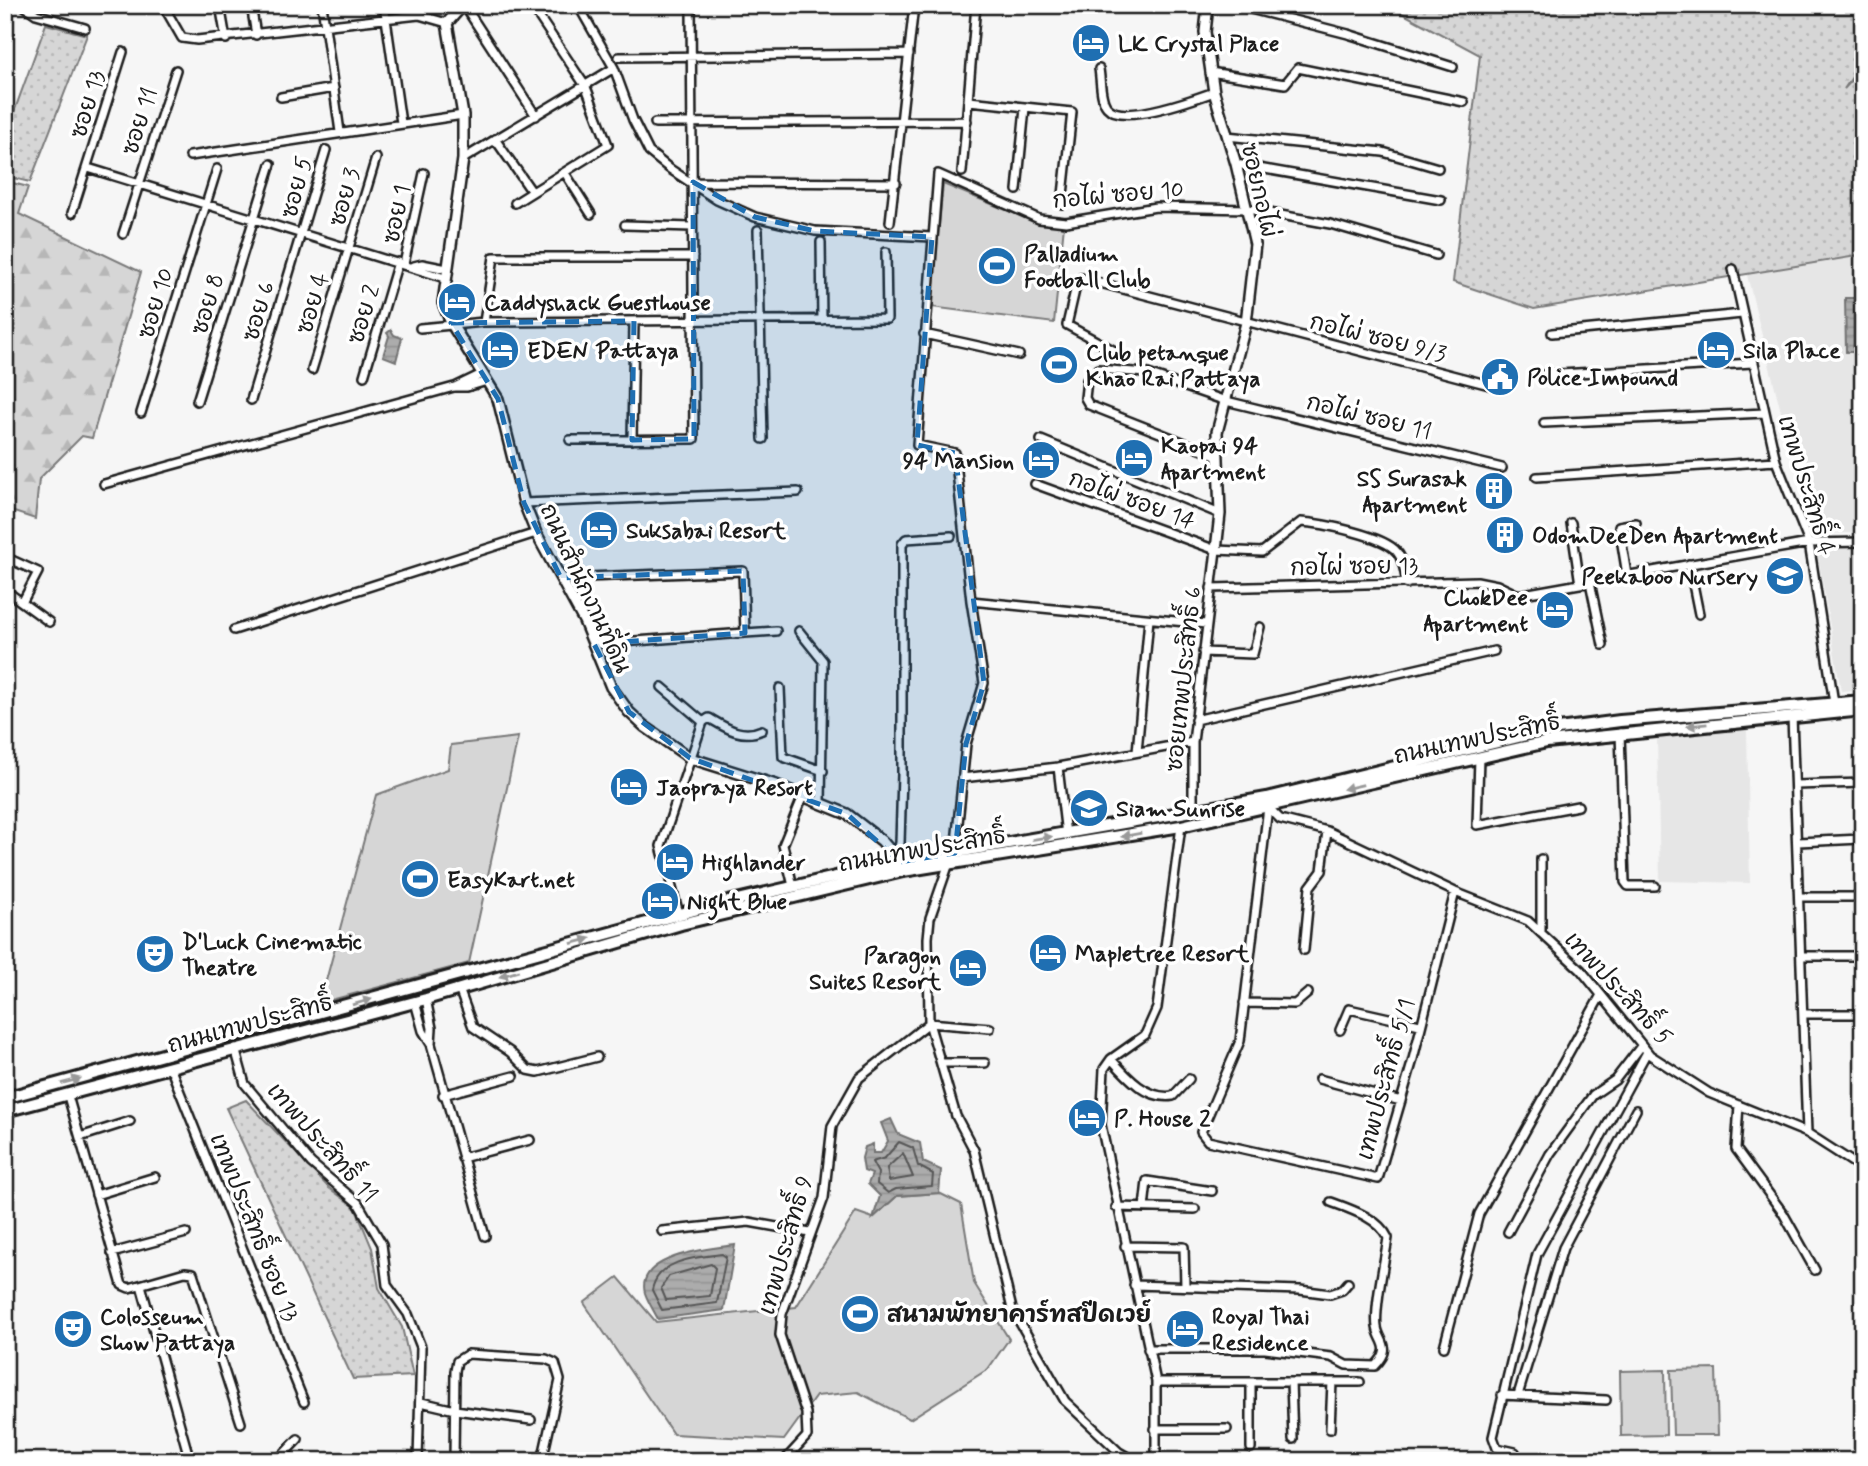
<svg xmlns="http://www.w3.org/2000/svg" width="1868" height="1466" viewBox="0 0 1868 1466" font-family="Mynerve,'Playpen Sans Thai',sans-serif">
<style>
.built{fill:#e6e6e6}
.grass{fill:url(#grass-dots);stroke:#797979;stroke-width:2}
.forest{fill:url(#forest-firs);stroke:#797979;stroke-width:2}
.pitch{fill:#d6d6d6;stroke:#797979;stroke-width:2}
.water{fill:url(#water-rules);stroke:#727272;stroke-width:2}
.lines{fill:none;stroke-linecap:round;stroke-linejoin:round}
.shore{stroke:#565656;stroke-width:2}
.minor-casing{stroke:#1c1c1c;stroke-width:12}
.tertiary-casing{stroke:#1c1c1c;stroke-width:14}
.secondary-casing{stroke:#1c1c1c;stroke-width:16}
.minor{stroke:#fff;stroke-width:7}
.tertiary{stroke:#fff;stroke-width:9}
.secondary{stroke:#fff;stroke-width:10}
.oneway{fill:#999}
.marked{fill:#1f6fb2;fill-opacity:0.2;stroke:#1f6fb2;stroke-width:5;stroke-dasharray:14 9;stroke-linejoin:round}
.labels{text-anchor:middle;stroke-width:7;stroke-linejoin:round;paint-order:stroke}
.poi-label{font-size:23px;font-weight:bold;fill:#1c1c1c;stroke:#fff;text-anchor:start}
.street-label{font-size:23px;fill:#1c1c1c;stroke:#fff}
</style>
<defs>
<pattern id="grass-dots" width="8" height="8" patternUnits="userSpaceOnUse" patternTransform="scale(1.75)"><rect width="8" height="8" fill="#d6d6d6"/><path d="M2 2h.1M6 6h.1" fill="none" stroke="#b7b7b7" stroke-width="1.8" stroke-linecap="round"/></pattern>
<pattern id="forest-firs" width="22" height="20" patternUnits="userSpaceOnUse" patternTransform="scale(1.75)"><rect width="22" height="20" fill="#d6d6d6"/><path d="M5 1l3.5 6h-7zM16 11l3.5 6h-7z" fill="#b7b7b7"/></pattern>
<pattern id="water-rules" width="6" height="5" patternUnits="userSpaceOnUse" patternTransform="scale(1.75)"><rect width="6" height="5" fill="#acacac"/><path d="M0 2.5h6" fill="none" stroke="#939393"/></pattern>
</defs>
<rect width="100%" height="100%" fill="#f6f6f6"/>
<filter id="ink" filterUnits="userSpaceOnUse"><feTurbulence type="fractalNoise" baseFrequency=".0143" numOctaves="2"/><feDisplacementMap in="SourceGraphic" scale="14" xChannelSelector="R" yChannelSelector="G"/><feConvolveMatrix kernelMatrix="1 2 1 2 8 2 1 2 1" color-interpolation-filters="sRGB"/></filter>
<g filter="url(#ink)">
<!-- built -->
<path class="built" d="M1863 255V533H1815L1793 460 1747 275Z
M1816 545H1863V689L1841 691Z
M1747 730 1750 883 1660 881 1657 737Z"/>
<!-- grass -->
<path class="grass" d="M1387 5H1860L1863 61 1844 89 1863 68V255L1534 309 1453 282 1480 55Z
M46 24 87 35 30 182 5 176V137Z
M246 1100 329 1188 355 1207 372 1248 379 1288 402 1327 413 1376 353 1379 226 1108Z"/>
<!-- forest -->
<path class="forest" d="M5 181 28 187 19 214 141 272 92 438 82 436 39 479 35 519 5 509Z"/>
<!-- pitch -->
<path class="pitch" d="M943 184 1038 223 1064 225 1054 323 931 307Z
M518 737 469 963 320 1003 376 795 448 769 451 745Z
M939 1193 961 1204 974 1283 1009 1339 988 1369 910 1419 858 1392 816 1396 784 1440 673 1434 584 1303 618 1277 656 1322 796 1307 856 1212 873 1218 897 1196Z
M1716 1369 1718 1435H1673L1671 1370Z
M1665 1370 1666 1435 1621 1436 1620 1371Z"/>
<!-- water -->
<path class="water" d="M1845 298H1863V352H1846Z
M391 330 394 335 402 338 396 361 383 356 389 336 387 333Z
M891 1119 898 1134 920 1143 923 1162 941 1170 939 1193 897 1196 873 1218 880 1196 868 1184 872 1174 864 1171 862 1158 865 1147 873 1144V1153H881L888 1141 881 1123Z
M735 1245 724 1310 658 1319C654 1311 648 1302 645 1293 635 1255 711 1248 735 1245Z"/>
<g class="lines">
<!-- shore -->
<path class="shore" d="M899 1142 913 1148 918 1166 933 1174 932 1186 896 1189 888 1193 877 1184 878 1173 872 1162 885 1158Z
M903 1153 913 1177 889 1181 887 1168Z
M722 1254 726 1257 717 1303 662 1310 652 1290C658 1259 697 1257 722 1254Z
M711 1264 715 1268 710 1296 666 1300 661 1288 669 1276Z"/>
<!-- minor casing -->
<g class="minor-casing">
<path id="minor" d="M23 5 36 14 85 28
M163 5 182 38 197 40 419 15 447 23
M220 5 226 39
M251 5 256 35
M322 5 340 132
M384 5 401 123
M464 5 536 116
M578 5 614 68 633 120 649 152 670 169 717 200 755 217 815 231 932 237
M1235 5 1348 34 1453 67
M619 57 909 54
M1099 69C1101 80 1100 99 1107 107 1123 126 1194 99 1214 92
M1210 72 1285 84 1298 68 1464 102
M281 97 334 88
M969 101 1072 112 1062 204
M655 123 967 121
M1227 136 1383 152 1438 168
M495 139 532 192
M190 156 463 115
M463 159 614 68
M1236 164 1441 200
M88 168 445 278
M962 172 976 5
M565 173 591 214
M694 182 896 183
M1017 190 1025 108
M515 203 608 145 586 87 531 5
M72 213 123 52
M890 222 914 5
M625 225 692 227
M758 230 763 439
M123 234 176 70
M821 242 822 320
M404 264 424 173
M414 266 422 264 447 269
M1733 269 1776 461 1809 543 1834 703
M484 322 494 257H693
M420 328 484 322 887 319 886 252
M1552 333 1742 314
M924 334 1019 355
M1113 350 1067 325 1076 286 1081 278 1501 388
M312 370 376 158
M1542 375 1753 363
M364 376 398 262
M455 387 482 374
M251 400 326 150
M197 401 271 164
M141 413 217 169
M1544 423 1765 413
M570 440 694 439 691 5
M632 440 634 321
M1041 440 1220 514
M1218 456 1089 405 1085 398 1087 380 1099 369 1145 373 1226 401 1502 468
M1537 477 1776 461
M104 484 454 387H467L487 381
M1035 484 1216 550 1262 552 1301 522C1321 523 1385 536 1397 552 1404 560 1405 574 1407 584
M524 503 798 492
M1571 523 1580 584
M5 557 38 572 23 601
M1689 564 1699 614
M1627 575 1619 526 1636 523
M561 578 743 571 745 633 594 644
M1590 582 1603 645
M1211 588 1477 581 1497 585 1518 595 1809 543 1863 542
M5 590 49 622
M971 601 1206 624
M234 630 536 533
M799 631 823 661 821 804
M745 633 776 631
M1203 652 1253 654 1260 627
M5 676 6 677
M662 687 703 722
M780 688 783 757 823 771
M1792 716 1807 1133
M1195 720 1494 651
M1620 733 1625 882 1628 886H1655
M1137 752 1149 619
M1479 757 1477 825 1578 806
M1058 767 1066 835
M962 778 1058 767 1193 742
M1795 785 1863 783
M1268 807 1240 1041 1201 1132 1208 1141 1378 1179 1412 1063 1455 892
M1268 807 1280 819 1327 831 1455 892 1528 921 1581 970 1650 1055 1709 1093 1807 1133 1863 1169
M1193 813V742L1216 550
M1798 842 1861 839
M955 853 966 744 984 683 971 601 955 453 917 445 938 174 1039 219 1066 222 1156 207 1248 209 1330 224 1436 255
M896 856 900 843 902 774V544L906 539 951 536
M949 863 930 918 928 938 929 1023 956 1116 974 1150 1012 1309 1065 1401 1119 1452 1135 1461
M793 886 783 845 803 796
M1800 897H1863
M679 914 661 846 703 722 709 718C726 728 742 739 762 730
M1541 933V859
M1304 950 1310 887 1322 871 1327 831
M1802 956H1863
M459 989 473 1027 510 1052 528 1070 538 1072 597 1057
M426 999 432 1028 431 1043
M415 1002 423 1031 431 1044 485 1236
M1244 1003 1295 1004 1308 993
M1804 1014H1863
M929 1023 990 1028
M1340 1030 1349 1009 1420 1025
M235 1048 245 1084 311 1163 358 1203 382 1244 387 1285 408 1314 421 1347 418 1461
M1111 1059C1127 1077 1147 1100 1173 1096L1189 1079
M942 1063H985
M170 1067 304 1402
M1319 1079 1401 1101
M443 1095 514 1076
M68 1096 122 1285 129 1288 185 1272 193 1273 241 1423
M1739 1105 1736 1149 1783 1213 1815 1270
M80 1137 130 1121
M462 1158 530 1140
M96 1195 155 1177
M1116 1207 1195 1209
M1144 1208 1147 1181 1212 1191
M662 1231 749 1222 810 1233
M1508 1232 1550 1154 1593 1095 1615 1080 1642 1045
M1125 1246 1184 1247 1185 1286
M112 1253 186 1233
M141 1285 190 1461
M1134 1285 1300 1290 1330 1294 1342 1290 1348 1283
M1444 1347 1479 1214 1601 995
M1148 1349H1265L1331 1357 1346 1365 1375 1366C1394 1347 1379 1342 1377 1327 1374 1308 1385 1259 1388 1238 1379 1218 1350 1209 1331 1202
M1156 1382H1360
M1251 1382V1448
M1291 1382 1293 1439
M1502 1395 1606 1400
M1518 1395 1563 1248 1636 1110
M421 1402 455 1410 531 1420
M1155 1429H1227
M1330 1429 1332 1382
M207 1461 209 1458
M277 1461 298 1439
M454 1461 455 1371 457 1361 468 1354 546 1359 555 1363 560 1380 542 1461
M575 1461 577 1455
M784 1461 807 1436 806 1413 780 1335 782 1314 824 1198 832 1126 859 1078 929 1023
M1156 1461V1382L1101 1125 1104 1069 1111 1059 1145 1035 1157 1008 1181 826
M1513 1461 1515 1452 1497 1448 1493 1437 1537 1254 1647 1052"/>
</g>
<!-- tertiary casing -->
<g class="tertiary-casing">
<path id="tertiary" d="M463 5 447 23 463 115V159L443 303 451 323 498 399 524 503 536 533 584 621 611 687 629 712 644 726 690 758 776 785 847 814 882 841 900 862
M1208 5 1205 32 1214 92 1236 164 1255 244 1246 323 1217 432 1220 514 1216 550"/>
</g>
<!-- secondary casing -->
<g class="secondary-casing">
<path id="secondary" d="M5 1098 698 909 900 862 1267 798 1543 731 1620 721 1863 701
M5 1111 426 999 681 924 903 871 1181 826 1547 742 1863 710"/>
</g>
<!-- minor -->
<use href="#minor" class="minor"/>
<!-- tertiary -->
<use href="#tertiary" class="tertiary"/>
<!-- secondary -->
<use href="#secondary" class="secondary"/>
</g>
<!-- one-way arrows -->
<defs><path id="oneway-solid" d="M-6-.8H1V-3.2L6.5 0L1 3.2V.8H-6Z" transform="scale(1.75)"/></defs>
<g class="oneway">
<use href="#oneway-solid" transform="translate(1697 725) rotate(174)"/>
<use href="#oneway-solid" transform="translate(1353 787) rotate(167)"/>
<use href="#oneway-solid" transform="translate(1131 835) rotate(170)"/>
<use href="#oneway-solid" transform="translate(1042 838) rotate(-9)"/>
<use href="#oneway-solid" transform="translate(581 941) rotate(-15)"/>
<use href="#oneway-solid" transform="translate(509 974) rotate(163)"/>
<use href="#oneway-solid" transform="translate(362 1002) rotate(-16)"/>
<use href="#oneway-solid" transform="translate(71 1081) rotate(-15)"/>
</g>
</g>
<!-- marked area -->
<path class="marked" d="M693 182 755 217 815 231 932 237 917 445 955 453 984 683 966 744 955 853 900 862 847 814 690 758 629 712 594 644 745 633 743 571 561 578 524 503 498 399 451 323 634 321 632 440 694 439Z"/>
<!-- icons -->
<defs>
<g id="hotel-disc" transform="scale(2.0125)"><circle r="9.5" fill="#1f6fb2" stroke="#fff"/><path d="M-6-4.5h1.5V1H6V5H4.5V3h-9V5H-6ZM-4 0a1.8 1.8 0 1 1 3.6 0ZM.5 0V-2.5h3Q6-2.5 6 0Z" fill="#fff"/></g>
<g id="stadium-disc" transform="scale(2.0125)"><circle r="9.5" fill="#1f6fb2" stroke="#fff"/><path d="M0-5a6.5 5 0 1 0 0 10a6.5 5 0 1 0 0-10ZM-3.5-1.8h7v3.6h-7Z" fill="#fff"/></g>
<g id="civic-disc" transform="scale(2.0125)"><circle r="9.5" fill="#1f6fb2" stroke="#fff"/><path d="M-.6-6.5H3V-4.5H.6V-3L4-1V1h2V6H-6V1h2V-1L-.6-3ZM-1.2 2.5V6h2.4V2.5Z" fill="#fff"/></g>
<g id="building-disc" transform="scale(2.0125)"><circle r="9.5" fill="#1f6fb2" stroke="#fff"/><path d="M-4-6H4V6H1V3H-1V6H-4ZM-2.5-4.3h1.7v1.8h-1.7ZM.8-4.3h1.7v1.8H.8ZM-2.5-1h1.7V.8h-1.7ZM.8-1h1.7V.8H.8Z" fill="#fff"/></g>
<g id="school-disc" transform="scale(2.0125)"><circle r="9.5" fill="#1f6fb2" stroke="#fff"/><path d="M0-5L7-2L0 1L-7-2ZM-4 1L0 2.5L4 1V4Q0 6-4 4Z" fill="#fff"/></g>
<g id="theatre-disc" transform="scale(2.0125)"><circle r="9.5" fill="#1f6fb2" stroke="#fff"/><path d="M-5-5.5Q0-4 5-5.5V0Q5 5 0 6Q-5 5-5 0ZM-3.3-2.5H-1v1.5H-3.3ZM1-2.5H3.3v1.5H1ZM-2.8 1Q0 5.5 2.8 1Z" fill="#fff"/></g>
</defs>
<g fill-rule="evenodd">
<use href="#hotel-disc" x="1091" y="43"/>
<use href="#stadium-disc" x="997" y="266"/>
<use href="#hotel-disc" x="457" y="302"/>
<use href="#hotel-disc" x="500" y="350"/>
<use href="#hotel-disc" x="1716" y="350"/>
<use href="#stadium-disc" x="1059" y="365"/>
<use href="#civic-disc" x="1500" y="377"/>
<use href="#hotel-disc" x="1134" y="458"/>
<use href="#hotel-disc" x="1041" y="460"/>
<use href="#building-disc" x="1494" y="491"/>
<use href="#hotel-disc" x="599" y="530"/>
<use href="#building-disc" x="1505" y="535"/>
<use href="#school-disc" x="1785" y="576"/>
<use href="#hotel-disc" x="1555" y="610"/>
<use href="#hotel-disc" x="629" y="787"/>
<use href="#school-disc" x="1089" y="808"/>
<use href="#hotel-disc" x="675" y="862"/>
<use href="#stadium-disc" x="420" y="879"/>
<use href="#hotel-disc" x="660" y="901"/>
<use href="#hotel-disc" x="1048" y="953"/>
<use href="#theatre-disc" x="155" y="954"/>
<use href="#hotel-disc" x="968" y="968"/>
<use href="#hotel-disc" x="1087" y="1118"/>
<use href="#stadium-disc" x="860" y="1314"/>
<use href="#theatre-disc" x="73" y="1329"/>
<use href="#hotel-disc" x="1185" y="1329"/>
</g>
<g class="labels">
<!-- poi labels -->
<g class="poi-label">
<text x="1118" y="51">LK Crystal Place</text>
<text x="1024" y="261">Palladium<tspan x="1024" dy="26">Football Club</tspan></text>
<text x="484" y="310">Caddyshack Guesthouse</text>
<text x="527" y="358">EDEN Pattaya</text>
<text x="1743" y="358">Sila Place</text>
<text x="1086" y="360">Club petanque<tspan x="1086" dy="26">Khao Rai Pattaya</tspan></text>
<text x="1527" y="385">Police Impound</text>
<text x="1161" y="453">Kaopai 94<tspan x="1161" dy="26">Apartment</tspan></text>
<text x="1014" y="468" text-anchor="end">94 Mansion</text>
<text x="1467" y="486" text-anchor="end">SS Surasak<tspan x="1467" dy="26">Apartment</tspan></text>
<text x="626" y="538">Suksabai Resort</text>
<text x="1532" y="543">OdomDeeDen Apartment</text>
<text x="1758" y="584" text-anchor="end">Peekaboo Nursery</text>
<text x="1528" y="605" text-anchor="end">ChokDee<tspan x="1528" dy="26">Apartment</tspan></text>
<text x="656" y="795">Jaopraya Resort</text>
<text x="1116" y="816">Siam Sunrise</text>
<text x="702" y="870">Highlander</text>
<text x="447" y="887">EasyKart.net</text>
<text x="687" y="909">Night Blue</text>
<text x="182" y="949">D'Luck Cinematic<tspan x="182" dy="26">Theatre</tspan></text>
<text x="1075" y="961">Mapletree Resort</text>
<text x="941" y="963" text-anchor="end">Paragon<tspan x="941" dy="26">Suites Resort</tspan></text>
<text x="1114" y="1126">P. House 2</text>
<text x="887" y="1322">สนามพัทยาคาร์ทสปีดเวย์</text>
<text x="100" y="1324">Colosseum<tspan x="100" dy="26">Show Pattaya</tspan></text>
<text x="1212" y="1324">Royal Thai<tspan x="1212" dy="26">Residence</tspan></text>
</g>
<!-- street labels -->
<g class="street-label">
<text transform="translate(87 104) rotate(-73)" y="8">ซอย 13</text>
<text transform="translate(139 121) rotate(-72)" y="8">ซอย 11</text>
<text transform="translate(296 187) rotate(-75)" y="8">ซอย 5</text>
<text transform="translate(1260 190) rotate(77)" y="8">ซอยกอไผ่</text>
<text transform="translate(1118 194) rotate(-5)" y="8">กอไผ่ ซอย 10</text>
<text transform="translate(344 197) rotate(-74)" y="8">ซอย 3</text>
<text transform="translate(396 214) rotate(-78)" y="8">ซอย 1</text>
<text transform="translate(155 303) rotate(-73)" y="8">ซอย 10</text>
<text transform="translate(312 303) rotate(-73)" y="8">ซอย 4</text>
<text transform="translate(207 304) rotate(-73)" y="8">ซอย 8</text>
<text transform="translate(258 311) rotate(-73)" y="8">ซอย 6</text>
<text transform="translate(363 314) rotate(-73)" y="8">ซอย 2</text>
<text transform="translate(1378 337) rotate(14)" y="8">กอไผ่ ซอย 9/3</text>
<text transform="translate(1369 416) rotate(14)" y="8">กอไผ่ ซอย 11</text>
<text transform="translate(1807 485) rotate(73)" y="8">เทพประสิทธิ์ 4</text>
<text transform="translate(1132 499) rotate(20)" y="8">กอไผ่ ซอย 14</text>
<text transform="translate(1354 566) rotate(-1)" y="8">กอไผ่ ซอย 13</text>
<text transform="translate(586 588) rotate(65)" y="8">ถนนสำนักงานที่ดิน</text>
<text transform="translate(1183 679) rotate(-84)" y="8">ซอยเทพประสิทธิ์ 6</text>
<text transform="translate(1477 738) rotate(-12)" y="8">ถนนเทพประสิทธิ์</text>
<text transform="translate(922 849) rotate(-10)" y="8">ถนนเทพประสิทธิ์</text>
<text transform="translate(1619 988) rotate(47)" y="8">เทพประสิทธิ์ 5</text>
<text transform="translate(250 1023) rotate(-15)" y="8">ถนนเทพประสิทธิ์</text>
<text transform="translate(1385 1079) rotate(-75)" y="8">เทพประสิทธิ์ 5/1</text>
<text transform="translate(323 1142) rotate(48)" y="8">เทพประสิทธิ์ 11</text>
<text transform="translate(255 1227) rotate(68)" y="8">เทพประสิทธิ์ ซอย 13</text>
<text transform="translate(785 1245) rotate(-74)" y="8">เทพประสิทธิ์ 9</text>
</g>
</g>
<!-- margin -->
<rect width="1868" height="1466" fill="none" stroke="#fff" stroke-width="28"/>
<rect x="14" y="14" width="1840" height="1438" fill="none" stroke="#1c1c1c" stroke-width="2.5" filter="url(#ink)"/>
</svg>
